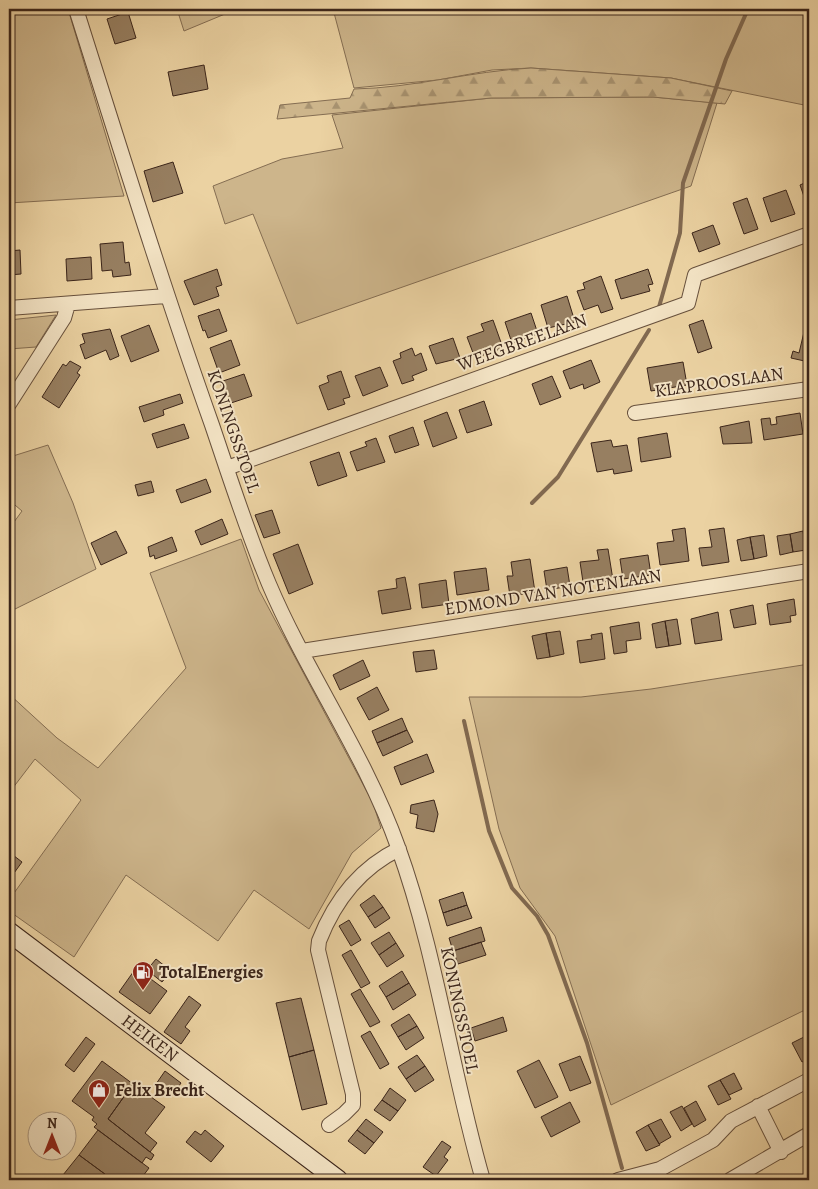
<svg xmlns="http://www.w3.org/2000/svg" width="818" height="1189" viewBox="0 0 818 1189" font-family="Alegreya,serif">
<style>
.green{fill:#cdb58b;stroke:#846d52}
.forest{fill:url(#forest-firs);stroke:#846d52}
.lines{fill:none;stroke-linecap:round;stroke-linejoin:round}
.stream{stroke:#816950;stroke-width:4}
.building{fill:#977f61;stroke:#3b251a}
.minor-casing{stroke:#67503c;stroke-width:16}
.secondary-casing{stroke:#3b251a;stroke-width:21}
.minor{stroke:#f2e2c3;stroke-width:14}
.secondary{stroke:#f2e2c3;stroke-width:19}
.labels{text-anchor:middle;stroke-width:4;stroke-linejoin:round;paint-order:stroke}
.street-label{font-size:18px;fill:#3b251a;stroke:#f2e2c3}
.poi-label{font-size:18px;font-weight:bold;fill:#3b251a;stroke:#f2e2c3;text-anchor:start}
</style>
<defs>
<pattern id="forest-firs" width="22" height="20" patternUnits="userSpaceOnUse" patternTransform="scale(1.25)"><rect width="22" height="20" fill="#cdb58b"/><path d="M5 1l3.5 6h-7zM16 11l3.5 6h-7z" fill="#a89371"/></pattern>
</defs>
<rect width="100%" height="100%" fill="#ebd2a2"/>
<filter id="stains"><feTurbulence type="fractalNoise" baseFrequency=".004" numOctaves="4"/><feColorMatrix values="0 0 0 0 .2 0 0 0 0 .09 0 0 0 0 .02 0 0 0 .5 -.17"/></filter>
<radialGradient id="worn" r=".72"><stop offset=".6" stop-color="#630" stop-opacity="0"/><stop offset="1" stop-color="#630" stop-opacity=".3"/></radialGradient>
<!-- green -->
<path class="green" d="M9 9H68L124 196 9 203Z
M177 9H237L184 31Z
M333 9H809V106L671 78 531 68 492 70 438 80 354 88Z
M653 97 717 103 691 186 297 324 253 214 225 224 213 186 282 159 343 148 332 115 491 98Z
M56 315 36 347 9 349V320Z
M48 445 73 503 96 569 9 612V590L12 588 9 574V529L22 511 9 500V453L13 456Z
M241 539 259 590 373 803 381 828 352 853 309 929 254 890 218 941 126 875 74 957 9 911V900L81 800 35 759 9 793V694L57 738 98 768 186 668 150 573Z
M809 664V1008L611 1105 555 936 520 888 499 829 469 697H581L651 689Z"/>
<!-- forest -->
<path class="forest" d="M531 68 671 78 732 91 725 104 653 97 491 98 277 119 280 105 350 98 354 89C413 88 471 71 531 68Z"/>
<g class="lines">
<!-- stream -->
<path class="stream" d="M659 307 680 233 683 183 726 59 748 9
M532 503 558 477 649 330
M464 721 489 831 512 888 537 916 548 935 587 1043 622 1168"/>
</g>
<!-- building -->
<path class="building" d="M128 12 136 38 115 44 107 19Z
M204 65 208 89 173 96 168 72Z
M173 162 183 193 153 202 144 171Z
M809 181V208H808L800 185Z
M786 190 795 214 771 222 763 198Z
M747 198 758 229 744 234 733 203Z
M713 225 720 244 699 252 692 233Z
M123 242 125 263 129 262 131 275 113 277 112 270 102 271 100 244Z
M20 250 21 274 9 275V251Z
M91 257 92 279 67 281 66 259Z
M217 269 222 285 216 287 219 296 194 305 184 281Z
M648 269 653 284 648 285 650 291 621 299 615 280Z
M601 276 613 309 601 313 598 305 584 310 577 291 585 289 583 283Z
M567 296 575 322 548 328 541 305Z
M219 309 227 331 208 338 205 330 203 331 198 316Z
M531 313 538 334 512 343 505 322Z
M493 320 503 348 475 358 467 337 484 331 481 324Z
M703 320 712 348 698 353 689 325Z
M149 325 159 351 131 362 121 336Z
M110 329 119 356 110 360 106 350 85 359 80 345 85 343 82 334Z
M804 332 809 334V362L791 358 793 351 799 353Z
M453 338 460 358 436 364 429 346Z
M231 340 240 365 219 373 210 348Z
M412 348 415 356 421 353 427 370 412 376 414 380 402 384 393 361 401 358 400 353Z
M591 360 600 382 584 389 583 384 570 389 563 371Z
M70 361 81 367 77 373 80 375 59 408 42 397 63 364 66 366Z
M683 362 687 385 651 391 647 368Z
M380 367 388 386 363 396 355 376Z
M341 371 350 397 343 399 345 404 328 410 319 386 329 382 327 376Z
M244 374 252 396 228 404 220 382Z
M552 376 561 397 540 405 532 384Z
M180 394 183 403 163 410 164 415 144 422 139 407Z
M484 401 492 425 467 433 459 410Z
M447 412 457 438 433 447 424 421Z
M800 413 803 434 764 440 761 419 770 418 771 425 777 424 776 417Z
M749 421 752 443 723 444 720 427Z
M184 424 189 438 157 448 152 434Z
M413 427 419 445 395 453 389 436Z
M667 433 671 457 641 462 638 438Z
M376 438 385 462 357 471 350 452 367 446 365 442Z
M611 440 613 447 627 445 632 471 614 474 613 469 597 472 591 443Z
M339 452 347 476 318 486 310 462Z
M206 479 211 492 181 503 176 490Z
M151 481 154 492 138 496 135 485Z
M272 510 280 533 264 538 255 515Z
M222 519 228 534 201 545 195 531Z
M685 528 689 561 660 565 657 543 674 541 672 530Z
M724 528 729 562 702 566 699 548 712 547 709 530Z
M116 531 127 553 101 565 91 543Z
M803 531 806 550 793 552 790 534Z
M790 534 793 552 780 555 777 536Z
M764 535 767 556 754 559 750 537Z
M172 537 177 551 155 559 154 555 150 557 148 547Z
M750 537 754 559 741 561 737 540Z
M298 544 313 584 289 594 273 554Z
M608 549 613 580 604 582 603 578 583 582 580 562 599 560 597 550Z
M648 555 651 575 623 579 620 559Z
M530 559 535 592 510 596 507 576H513L511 562Z
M567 567 570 586 547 590 544 571Z
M486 568 489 590 457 595 454 572Z
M405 577 411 609 382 614 378 591 397 588 396 579Z
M446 580 449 604 422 608 419 584Z
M794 599 796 615 790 616 791 622 770 625 767 604Z
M753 605 756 624 734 628 730 610Z
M718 612 722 640 695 644 691 619Z
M677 619 681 644 669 646 665 621Z
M665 621 669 646 656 648 652 624Z
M639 622 641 639 626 641 627 652 614 654 610 627Z
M560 631 564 654 550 657 546 633Z
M546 633 550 657 537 659 532 636Z
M602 633 605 659 580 663 577 641 592 639 591 635Z
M434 650 437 669 416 672 413 652Z
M363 660 370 676 340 690 333 675Z
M377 687 389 710 369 720 357 698Z
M402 718 407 730 377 743 372 731Z
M407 730 413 742 383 756 377 743Z
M427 754 434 772 401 785 394 767Z
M434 800 438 814 434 832 416 828 418 815 410 813 411 805Z
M9 852 22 862 9 880Z
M463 892 467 905 443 913 439 900Z
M374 895 383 907 368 917 360 905Z
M467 905 472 918 447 926 443 913Z
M383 907 390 918 375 928 368 917Z
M349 920 361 940 351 946 339 926Z
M481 927 485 941 453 951 449 938Z
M389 932 396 943 379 955 371 943Z
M481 942 486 955 458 964 453 951Z
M396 943 404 956 387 967 379 955Z
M351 950 370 983 361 988 342 955Z
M156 959 171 971 162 982 147 970Z
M136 968 167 991 150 1014 119 992Z
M402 971 409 983 386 997 379 986Z
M409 983 416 995 393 1010 386 997Z
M360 989 380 1022 370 1027 351 994Z
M189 996 201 1005 185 1027 190 1031 181 1044 164 1032Z
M301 998 314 1050 289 1057 276 1003Z
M409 1014 417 1026 398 1037 391 1025Z
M503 1017 507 1031 475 1041 471 1028Z
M417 1026 424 1038 406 1050 398 1037Z
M370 1031 389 1064 380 1069 361 1036Z
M806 1036 809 1042V1059L802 1062 792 1043Z
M86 1037 95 1044 74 1072 65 1065Z
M314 1050 327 1104 302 1110 289 1057Z
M417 1055 425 1066 406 1079 398 1067Z
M580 1056 591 1083 570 1091 559 1064Z
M539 1060 558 1097 535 1108 517 1071Z
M102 1061 133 1084 108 1119 154 1155 151 1160 146 1157 142 1163 94 1127 97 1124 92 1120 94 1117 72 1101Z
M425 1066 434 1080 415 1092 406 1079Z
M165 1071 181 1083 172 1096 156 1084Z
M734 1073 742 1089 729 1095 720 1080Z
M720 1080 731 1099 718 1105 708 1086Z
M133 1084 165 1107 145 1133 157 1143 150 1152 108 1119Z
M390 1088 406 1100 398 1111 382 1100Z
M382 1100 398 1111 390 1121 374 1110Z
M696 1101 706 1120 694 1127 684 1108Z
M570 1102 580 1122 551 1137 541 1117Z
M682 1106 692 1124 681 1131 670 1112Z
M366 1119 383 1132 374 1143 357 1130Z
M661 1119 671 1137 659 1144 648 1125Z
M648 1125 660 1145 646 1151 636 1132Z
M98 1130 149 1168 140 1180H113L79 1155Z
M205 1130 224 1146 211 1162 186 1142 195 1131 201 1135Z
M357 1130 374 1143 365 1154 348 1141Z
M442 1141 451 1147 444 1157 448 1160 436 1176 423 1167Z
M79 1155 113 1180H59Z"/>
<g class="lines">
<!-- minor casing -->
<g class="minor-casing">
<path id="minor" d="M76 9C120 148 163 287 212 425 230 478 247 532 269 584 307 674 365 754 398 847 437 955 451 1070 483 1180
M9 308 166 296
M9 404 64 318 68 304
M635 413 809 389
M227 468 688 303 695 275 809 234
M302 651 809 571
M758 1106 781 1152
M329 1125 344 1114 353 1105V1094L318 950 319 941C335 900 360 868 399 849
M618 1180 660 1169 713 1140 731 1121 809 1080
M730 1180 809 1134"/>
</g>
<!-- secondary casing -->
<g class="secondary-casing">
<path id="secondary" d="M9 932 338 1180"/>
</g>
<!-- minor -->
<use href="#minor" class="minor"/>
<!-- secondary -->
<use href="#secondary" class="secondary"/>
</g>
<!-- icons -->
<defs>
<g id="fuel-pin" transform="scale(1.125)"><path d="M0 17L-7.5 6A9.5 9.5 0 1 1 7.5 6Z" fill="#8f2418" stroke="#f2e2c3"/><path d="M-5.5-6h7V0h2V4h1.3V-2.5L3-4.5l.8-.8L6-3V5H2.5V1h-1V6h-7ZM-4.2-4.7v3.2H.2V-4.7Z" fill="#fff"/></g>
<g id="shop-pin" transform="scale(1.125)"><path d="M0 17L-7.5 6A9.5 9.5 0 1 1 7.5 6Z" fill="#8f2418" stroke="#f2e2c3"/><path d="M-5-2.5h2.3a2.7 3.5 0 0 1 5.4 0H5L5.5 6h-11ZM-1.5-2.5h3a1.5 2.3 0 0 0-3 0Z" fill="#fff"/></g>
</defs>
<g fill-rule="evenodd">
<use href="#fuel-pin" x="143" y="972"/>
<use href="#shop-pin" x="99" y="1090"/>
</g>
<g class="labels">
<!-- street labels -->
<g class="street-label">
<text transform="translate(522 342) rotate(-20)" y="6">WEEGBREELAAN</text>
<text transform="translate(719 382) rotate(-8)" y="6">KLAPROOSLAAN</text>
<text transform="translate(234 431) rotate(71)" y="6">KONINGSSTOEL</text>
<text transform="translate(553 592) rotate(-9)" y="6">EDMOND VAN NOTENLAAN</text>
<text transform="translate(460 1010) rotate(78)" y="6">KONINGSSTOEL</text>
<text transform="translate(150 1038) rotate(37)" y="6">HEIKEN</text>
</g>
<!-- poi labels -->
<g class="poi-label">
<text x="159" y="978">TotalEnergies</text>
<text x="115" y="1096">Felix Brecht</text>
</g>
</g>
<!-- margin -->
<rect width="818" height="1189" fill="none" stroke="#ebd2a2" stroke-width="30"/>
<rect x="10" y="10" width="798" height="1169" fill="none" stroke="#3b251a" stroke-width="2.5"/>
<rect x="15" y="15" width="788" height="1159" fill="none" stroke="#3b251a"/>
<!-- north arrow -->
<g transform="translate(52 1136)"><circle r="24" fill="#f2e2c3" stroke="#a9967f"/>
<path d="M0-4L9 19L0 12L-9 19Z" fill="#8f2418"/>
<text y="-8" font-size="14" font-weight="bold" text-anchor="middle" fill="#3b251a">N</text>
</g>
<rect width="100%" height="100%" filter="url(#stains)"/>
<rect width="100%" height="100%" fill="url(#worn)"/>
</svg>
